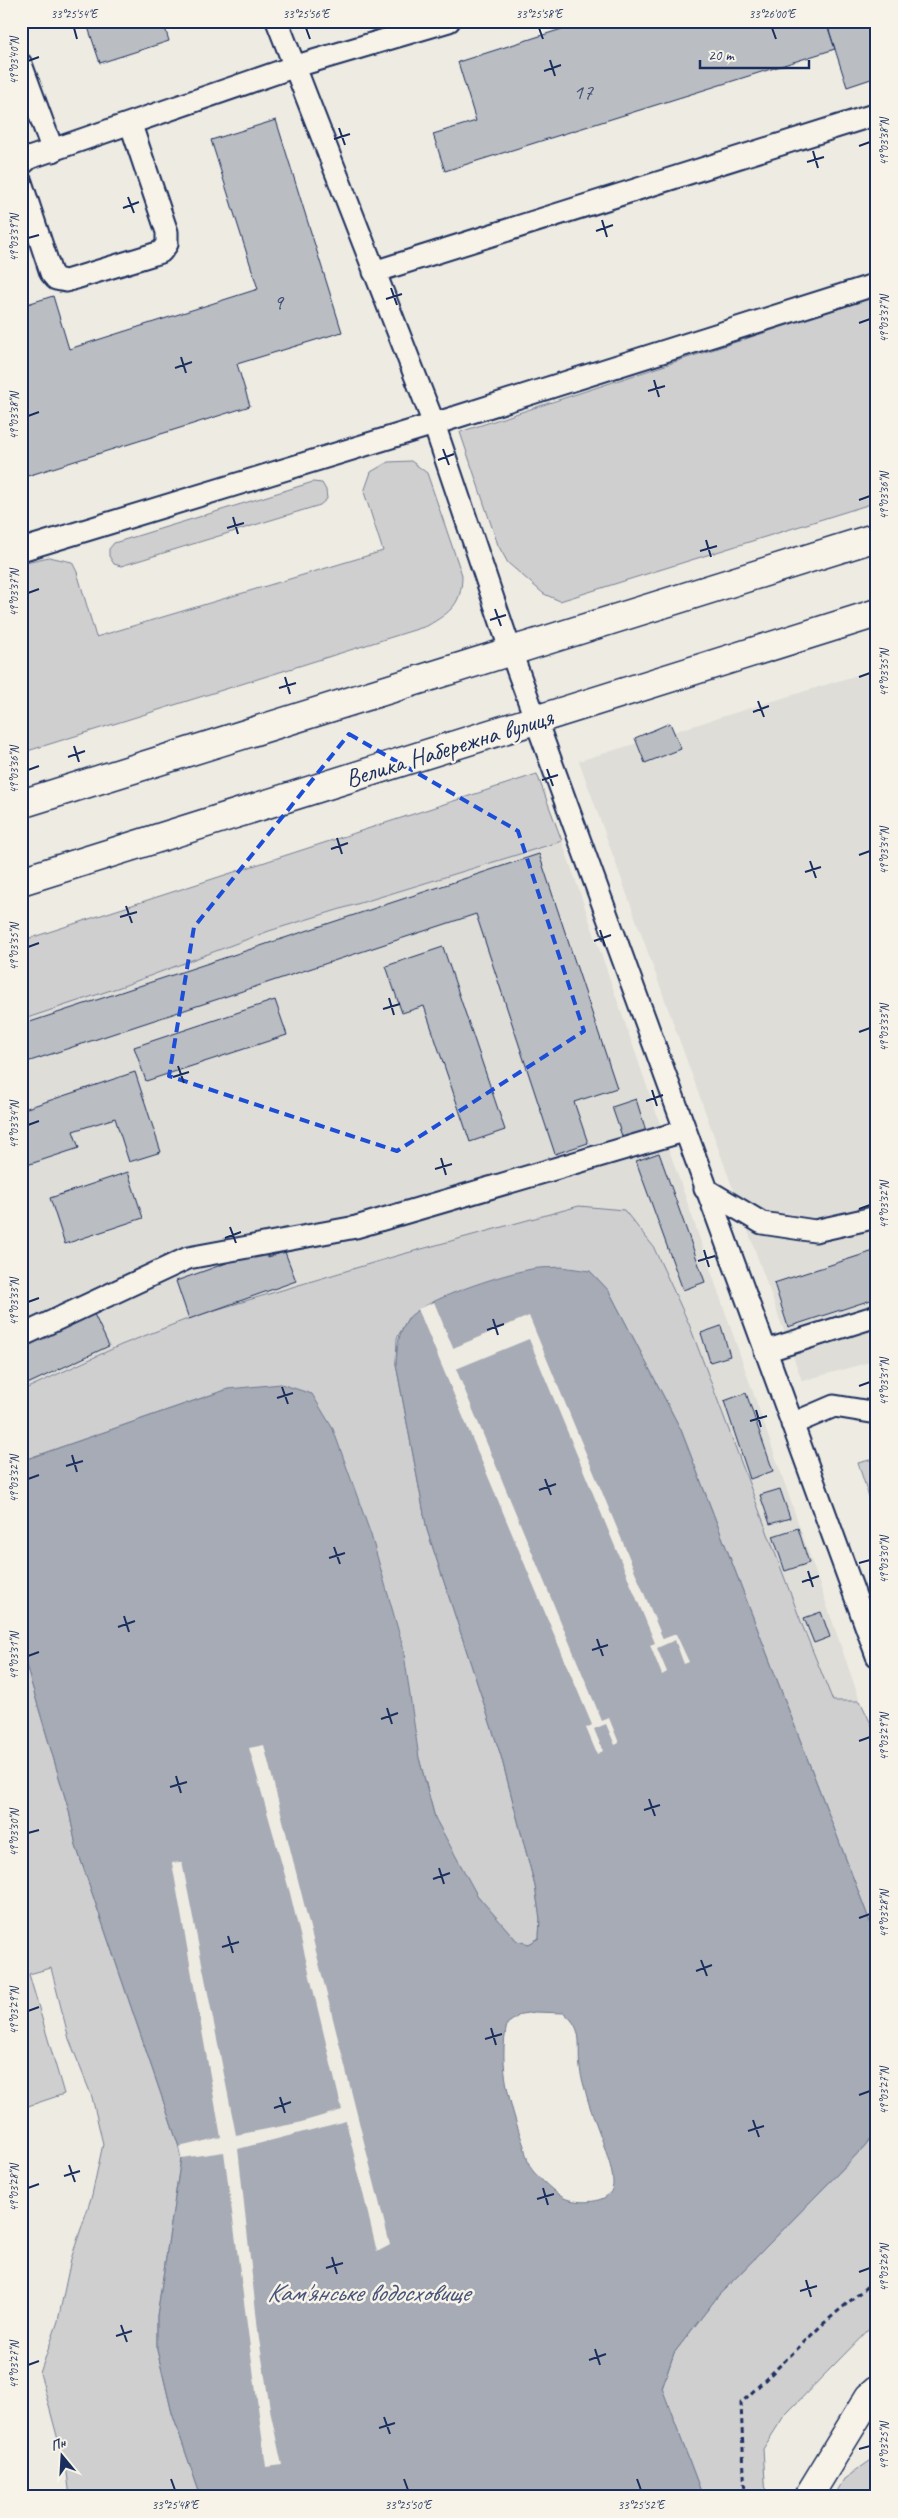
<svg xmlns="http://www.w3.org/2000/svg" width="898" height="2518" viewBox="0 0 898 2518" font-family="Caveat,sans-serif">
<style>
.built{fill:#deddd8}
.green{fill:#cfcfcf;stroke:#757f96}
.water{fill:#a6abb5;stroke:#6e7992;fill-rule:evenodd}
.pier{fill:#eeebe2}
.building{fill:#babdc2;stroke:#1b2f5e}
.lines{fill:none;stroke-linecap:round;stroke-linejoin:round}
.lane-casing{stroke:#1b2f5e;stroke-width:25}
.street-casing{stroke:#1b2f5e;stroke-width:31}
.secondary-casing{stroke:#1b2f5e;stroke-width:31}
.path{stroke:#1b2f5e;stroke-width:3;stroke-dasharray:5 4;stroke-linecap:butt}
.lane{stroke:#f7f3e8;stroke-width:21}
.street{stroke:#f7f3e8;stroke-width:28}
.secondary{stroke:#f7f3e8;stroke-width:28}
.marked{fill:none;stroke:#1d4ed8;stroke-width:4;stroke-dasharray:10 6;stroke-linejoin:round}
.ticks{fill:none;stroke:#1b2f5e;stroke-width:2}
.labels{text-anchor:middle;stroke-width:5;stroke-linejoin:round;paint-order:stroke}
.number-label{font-size:22px;fill:#435277}
.street-label{font-size:25px;fill:#1b2f5e;stroke:#f7f3e8}
.water-label{font-size:26px;font-style:italic;fill:#455478;stroke:#f7f3e8}
.neatline{fill:none;stroke:#1b2f5e;stroke-width:2}
.ticks-label{font-size:12px;text-anchor:middle;fill:#1b2f5e}
</style>
<rect width="100%" height="100%" fill="#eeebe2"/>
<filter id="ink" filterUnits="userSpaceOnUse"><feTurbulence type="fractalNoise" baseFrequency=".02" numOctaves="2"/><feDisplacementMap in="SourceGraphic" scale="10" xChannelSelector="R" yChannelSelector="G"/><feConvolveMatrix kernelMatrix="1 2 1 2 8 2 1 2 1" color-interpolation-filters="sRGB"/></filter>
<g filter="url(#ink)">
<!-- built -->
<path class="built" d="M877 669V1360L802 1381 579 761Z
M562 841 860 1701H833L803 1627 689 1324 653 1246 396 1256 195 1316 121 1345 21 1391V1020L123 986 269 931Z"/>
<!-- green -->
<path class="green" d="M877 296V502L560 601 544 594 508 563 498 545 460 432Z
M411 461 427 473 462 575C462 604 451 612 427 626L21 753V563L49 557 72 562 77 572 96 637 383 551 364 492 371 472 388 462Z
M313 482 322 483 326 490 327 499 320 505 121 566 114 564 109 556V549L114 543Z
M537 774 562 841 269 931 123 986 21 1020V941Z
M579 1206 624 1210 653 1246 689 1324 803 1627 833 1701H860L877 1736V1940L681 1430 609 1291 590 1271 408 1318 397 1338 396 1364 427 1530 501 1756 535 1886 540 1919 539 1938 529 1944 517 1941 495 1918 477 1895 456 1861 435 1818 419 1758 228 1389 21 1461V1391L121 1345 195 1316 396 1256Z
M877 1458V1521L858 1463Z
M21 1648 69 1811 76 1846 179 2147 181 2158 157 2316V2350L172 2413 201 2497H70L67 2473 40 2373 58 2321 71 2259 92 2195 103 2144 92 2097 69 2039 51 1968 29 1974 64 2094 25 2107 21 2094Z
M877 2131V2321L784 2416 763 2449 766 2497H703L662 2389 674 2353 718 2296 862 2149Z
M877 2456V2497H834L844 2479Z"/>
<!-- water -->
<path class="water" d="M561 1267 590 1271 609 1291 681 1430 877 1940V2131L862 2149 718 2296 674 2353 662 2388 703 2497H201L172 2413 157 2350V2316L181 2158 179 2147 76 1846 69 1811 21 1648V1461L228 1389 281 1384 312 1394 333 1429 371 1535 403 1647 419 1758 435 1818 477 1895 517 1941 529 1944 539 1938 540 1919 535 1886 501 1756 427 1530 396 1364C397 1347 398 1334 407 1320 419 1301 503 1274 527 1270 538 1267 550 1268 561 1267ZM535 2012 564 2013C585 2030 577 2045 580 2068 581 2078 585 2088 587 2097 593 2120 614 2164 613 2185 611 2205 577 2204 564 2198 557 2195 538 2177 533 2171 528 2165 526 2154 524 2146 510 2106 498 2066 507 2024L521 2014Z"/>
<!-- pier -->
<path class="pier" d="M434 1302 453 1348 529 1316 663 1639 676 1634 689 1662 684 1664 675 1640 657 1648 667 1672 662 1675 650 1645 655 1643 529 1339 456 1369 602 1721 609 1718 619 1743 615 1745 606 1724 594 1729 603 1751 597 1754 586 1728 592 1725 418 1309Z
M264 1745 390 2245 377 2252 346 2121 238 2149 259 2339 271 2415 282 2465 266 2467 224 2152 181 2158 179 2147 221 2137 172 1863 182 1862 236 2135 298 2123 342 2110 290 1893 249 1748Z"/>
<!-- building -->
<path class="building" d="M86 21H163L169 41 100 63Z
M587 21H826L835 49 445 171 433 134 476 121 458 62Z
M826 21H877V77L847 87Z
M276 120 342 332 237 364 250 406 21 478V306L53 296 69 349 258 289 211 140Z
M670 723 681 749 645 763 635 738Z
M539 854 617 1088 574 1102 588 1143 555 1154 476 914 21 1064V1025Z
M443 947 505 1130 470 1142 424 1006 402 1013 386 966Z
M275 1000 287 1035 146 1081 134 1047Z
M135 1072 161 1152 129 1162 115 1118 73 1131 79 1148 21 1167V1110Z
M636 1099 646 1131 623 1139 612 1107Z
M659 1153 705 1282 683 1290 636 1161Z
M128 1172 143 1218 65 1244 50 1198Z
M266 1249 268 1257 285 1252 296 1281 189 1319 176 1281Z
M877 1250V1298L788 1327 774 1283Z
M94 1314 109 1346 21 1387V1348Z
M721 1326 730 1356 710 1362 701 1333Z
M746 1393 773 1471 750 1479 724 1401Z
M780 1489 790 1518 770 1524 760 1495Z
M798 1528 809 1563 785 1571 773 1536Z
M821 1612 830 1637 814 1643 804 1618Z"/>
<g class="lines">
<!-- lane casing -->
<g class="lane-casing">
<path id="lane" d="M277 21 434 424 511 652 877 1656
M21 64 53 151
M21 165 29 158 293 67 449 21
M21 182 51 273 56 279 66 281 161 252 167 244V232L131 125
M374 272 877 114
M21 550 434 424 877 284
M705 1189 762 1223 815 1231 877 1217
M21 1336 188 1258 356 1227 684 1131
M765 1351 877 1316
M792 1424 834 1406 877 1413"/>
</g>
<!-- street casing -->
<g class="street-casing">
<path id="street" d="M808 2497 869 2397 877 2390"/>
</g>
<!-- secondary casing -->
<g class="secondary-casing">
<path id="secondary" d="M21 804 877 537
M21 881 877 613"/>
</g>
<!-- path -->
<path class="path" d="M745 2497 741 2403 823 2324 877 2278"/>
<!-- lane -->
<use href="#lane" class="lane"/>
<!-- street -->
<use href="#street" class="street"/>
<!-- secondary -->
<use href="#secondary" class="secondary"/>
</g>
</g>
<!-- marked area -->
<path class="marked" d="M349 734 518 831 584 1031 397 1151 169 1076 194 927Z"/>
<!-- ticks -->
<path class="ticks" d="M74 28 77 39M306 28 310 39M539 28 543 39M772 28 776 39M550 60 555 76M28 61 39 57M544 71 561 65M339 128 345 145M334 139 350 134M859 146 870 142M813 151 818 168M807 162 824 157M128 197 134 213M123 208 139 202M602 220 607 237M596 231 613 225M28 238 39 235M391 288 397 305M386 299 402 294M859 323 870 319M181 357 186 373M175 368 192 362M654 380 659 397M648 391 665 386M28 416 39 412M443 449 449 465M438 460 454 454M859 500 870 496M233 517 238 534M227 528 244 523M706 540 711 557M700 551 717 546M28 593 39 589M495 609 501 626M490 620 506 615M285 677 290 694M859 677 870 673M279 688 296 683M758 701 764 717M753 712 769 706M74 746 79 762M68 757 85 751M547 769 553 786M28 770 39 766M542 780 558 775M337 838 342 854M331 849 348 843M859 855 870 851M810 861 816 878M805 872 821 867M126 906 132 923M120 917 137 912M600 930 605 946M594 941 611 935M28 947 39 943M389 998 394 1015M383 1009 400 1004M859 1032 870 1028M178 1066 184 1083M173 1077 189 1072M652 1090 657 1106M646 1101 663 1095M28 1125 39 1121M441 1158 446 1175M435 1169 452 1164M859 1209 870 1205M230 1227 236 1243M225 1238 241 1232M704 1250 709 1267M698 1261 715 1256M28 1302 39 1298M493 1319 498 1335M487 1330 504 1324M859 1386 870 1382M282 1387 288 1404M277 1398 293 1393M756 1410 761 1427M750 1421 767 1416M72 1455 77 1472M66 1466 83 1461M28 1479 39 1475M545 1479 551 1495M539 1490 556 1484M334 1547 340 1564M329 1558 345 1553M859 1563 870 1560M808 1571 813 1587M802 1582 819 1576M124 1616 129 1632M118 1627 135 1621M597 1639 603 1656M592 1650 608 1645M28 1656 39 1652M387 1708 392 1724M381 1719 398 1713M859 1741 870 1737M176 1776 181 1793M170 1787 187 1782M649 1799 655 1816M644 1810 660 1805M28 1833 39 1830M439 1868 444 1884M433 1879 450 1873M859 1918 870 1914M228 1936 233 1953M222 1947 239 1942M701 1960 707 1976M696 1971 712 1965M28 2011 39 2007M491 2028 496 2045M485 2039 502 2034M859 2095 870 2091M280 2097 285 2113M274 2108 291 2102M753 2120 759 2137M748 2131 764 2126M69 2165 75 2182M64 2176 80 2171M28 2188 39 2184M543 2188 548 2205M537 2199 554 2194M332 2257 337 2274M326 2268 343 2263M859 2272 870 2268M806 2280 811 2297M800 2291 817 2286M121 2325 127 2342M116 2336 132 2331M595 2349 600 2365M589 2360 606 2354M28 2365 39 2361M384 2417 390 2434M379 2428 395 2423M859 2449 870 2446M171 2479 175 2490M404 2479 408 2490M637 2479 641 2490"/>
<g class="labels">
<!-- number labels -->
<g class="number-label">
<text x="583" y="99">17</text>
<text x="278" y="309">9</text>
</g>
<!-- street labels -->
<g class="street-label">
<text transform="translate(449 747) rotate(-17)" y="9">Велика Набережна вулиця</text>
</g>
<!-- water labels -->
<g class="water-label">
<text x="368" y="2301">Кам'янське водосховище</text>
</g>
</g>
<!-- margin -->
<rect width="898" height="2518" fill="none" stroke="#f7f3e8" stroke-width="55"/>
<!-- north arrow -->
<g transform="translate(62 2456) rotate(342)" stroke="#f7f3e8" stroke-width="4" paint-order="stroke">
<path d="M0-4L9 19L0 12L-9 19Z" fill="#1b2f5e"/>
<text y="-8" font-size="14" font-weight="bold" text-anchor="middle" fill="#1b2f5e">Пн</text>
</g>
<!-- scale -->
<path d="M700 60v8h109v-8" fill="none" stroke="#1b2f5e" stroke-width="2.5"/>
<text x="708" y="60" font-size="15" fill="#1b2f5e" stroke="#f7f3e8" stroke-width="4" paint-order="stroke">20 m</text>
<rect x="28" y="28" width="842" height="2462" class="neatline"/>
<g class="ticks-label">
<text x="74" y="18">33°25'54"E</text>
<text x="306" y="18">33°25'56"E</text>
<text x="539" y="18">33°25'58"E</text>
<text x="772" y="18">33°26'00"E</text>
<text transform="translate(14 61) rotate(-90)" y="4">49°03'40"N</text>
<text transform="translate(884 142) rotate(-90)" y="4">49°03'38"N</text>
<text transform="translate(14 238) rotate(-90)" y="4">49°03'39"N</text>
<text transform="translate(884 319) rotate(-90)" y="4">49°03'37"N</text>
<text transform="translate(14 416) rotate(-90)" y="4">49°03'38"N</text>
<text transform="translate(884 496) rotate(-90)" y="4">49°03'36"N</text>
<text transform="translate(14 593) rotate(-90)" y="4">49°03'37"N</text>
<text transform="translate(884 673) rotate(-90)" y="4">49°03'35"N</text>
<text transform="translate(14 770) rotate(-90)" y="4">49°03'36"N</text>
<text transform="translate(884 851) rotate(-90)" y="4">49°03'34"N</text>
<text transform="translate(14 947) rotate(-90)" y="4">49°03'35"N</text>
<text transform="translate(884 1028) rotate(-90)" y="4">49°03'33"N</text>
<text transform="translate(14 1125) rotate(-90)" y="4">49°03'34"N</text>
<text transform="translate(884 1205) rotate(-90)" y="4">49°03'32"N</text>
<text transform="translate(14 1302) rotate(-90)" y="4">49°03'33"N</text>
<text transform="translate(884 1382) rotate(-90)" y="4">49°03'31"N</text>
<text transform="translate(14 1479) rotate(-90)" y="4">49°03'32"N</text>
<text transform="translate(884 1560) rotate(-90)" y="4">49°03'30"N</text>
<text transform="translate(14 1656) rotate(-90)" y="4">49°03'31"N</text>
<text transform="translate(884 1737) rotate(-90)" y="4">49°03'29"N</text>
<text transform="translate(14 1833) rotate(-90)" y="4">49°03'30"N</text>
<text transform="translate(884 1914) rotate(-90)" y="4">49°03'28"N</text>
<text transform="translate(14 2011) rotate(-90)" y="4">49°03'29"N</text>
<text transform="translate(884 2091) rotate(-90)" y="4">49°03'27"N</text>
<text transform="translate(14 2188) rotate(-90)" y="4">49°03'28"N</text>
<text transform="translate(884 2268) rotate(-90)" y="4">49°03'26"N</text>
<text transform="translate(14 2365) rotate(-90)" y="4">49°03'27"N</text>
<text transform="translate(884 2446) rotate(-90)" y="4">49°03'25"N</text>
<text x="175" y="2509">33°25'48"E</text>
<text x="408" y="2509">33°25'50"E</text>
<text x="641" y="2509">33°25'52"E</text>
</g>
</svg>
